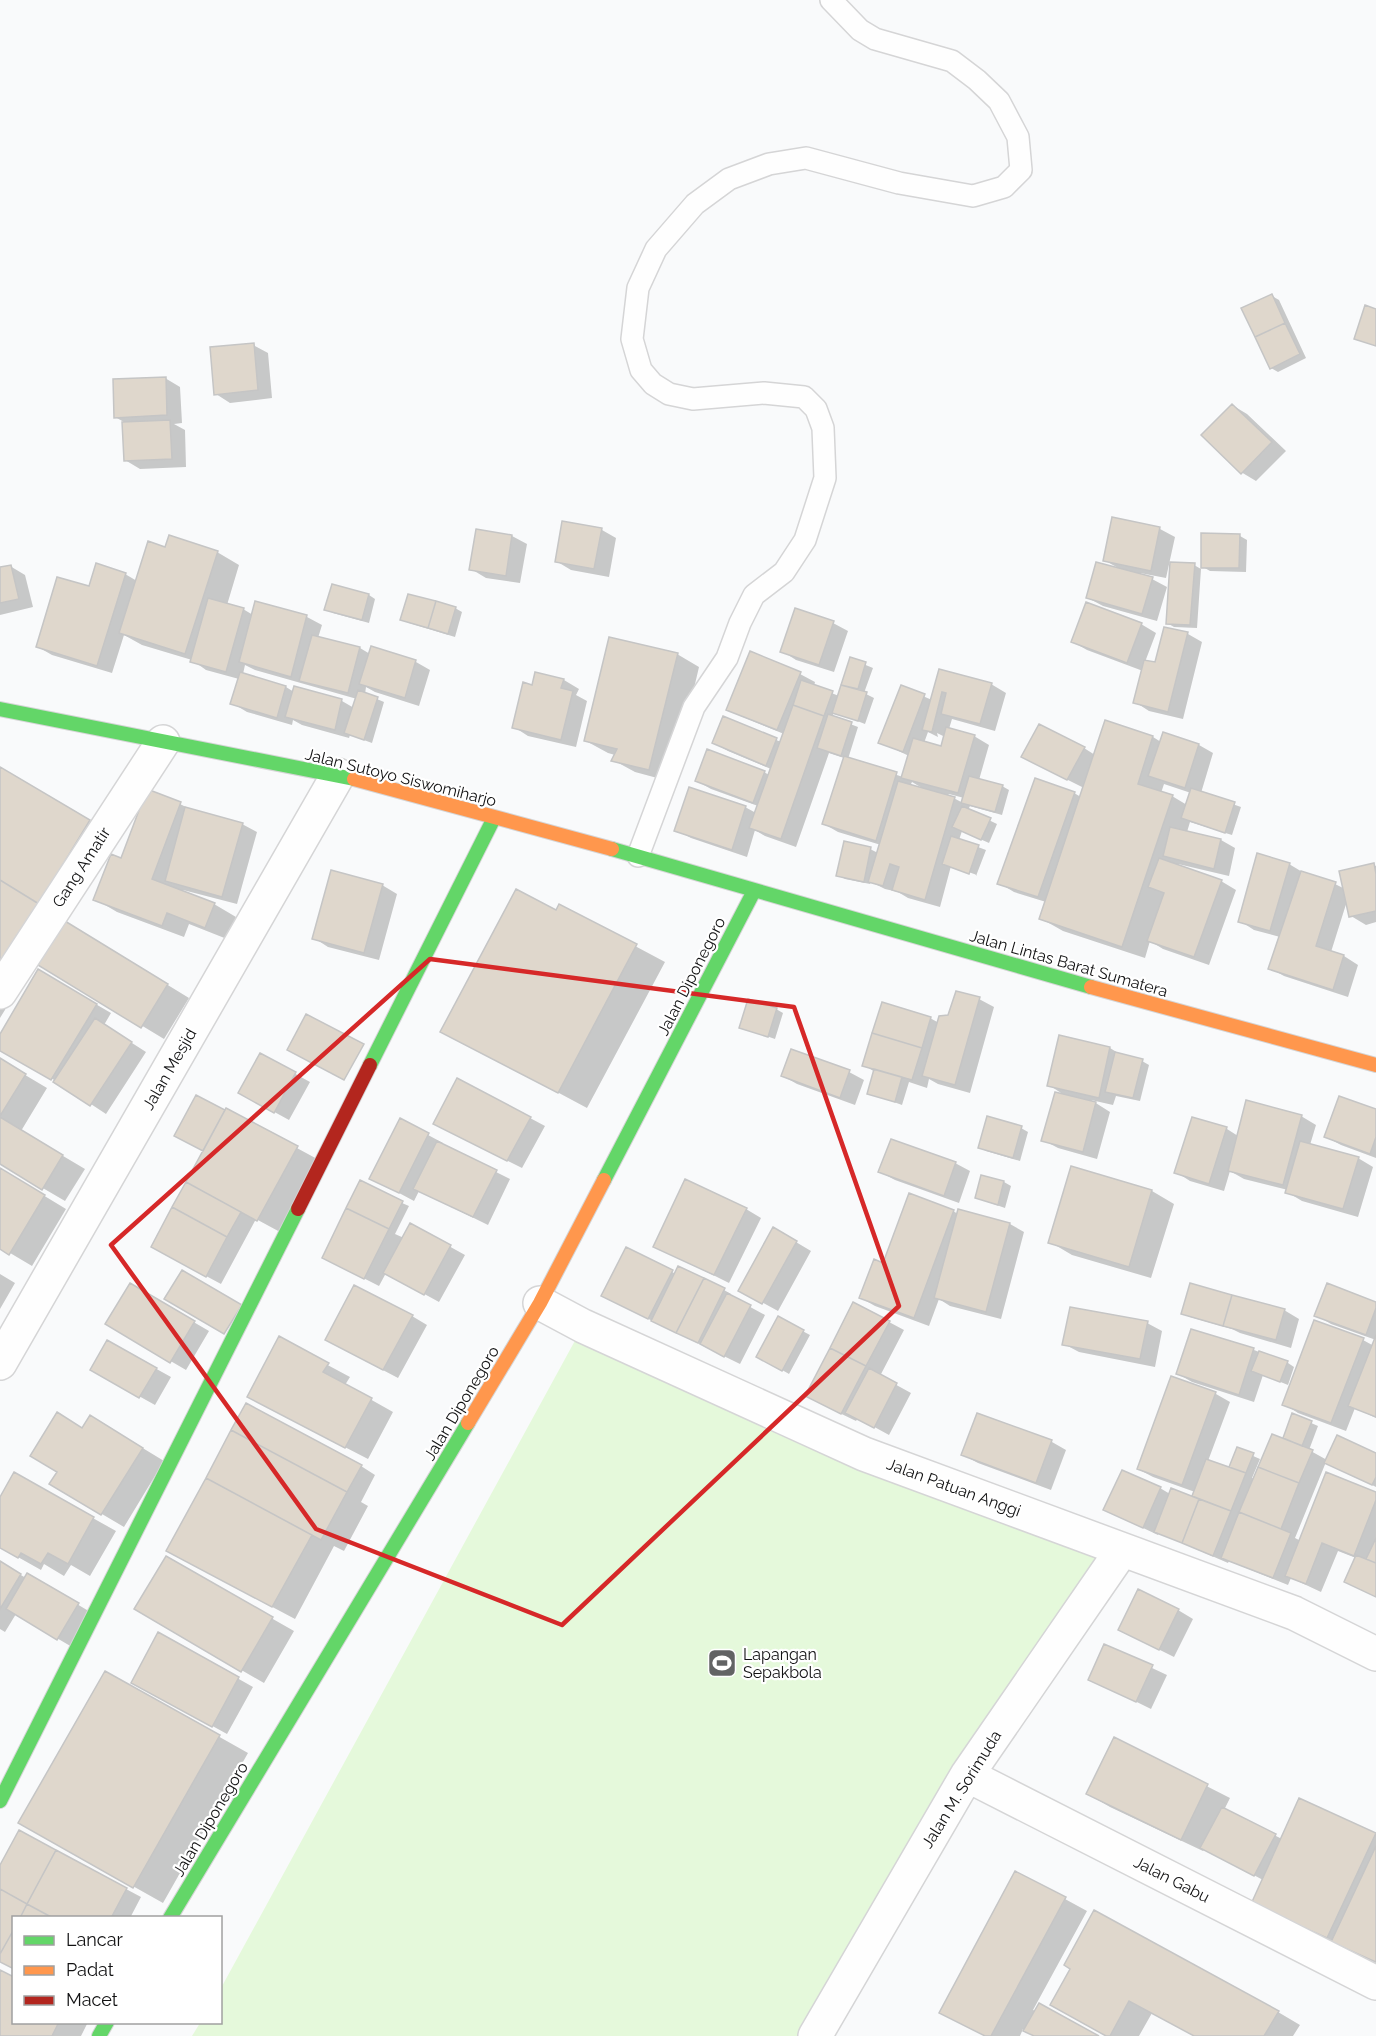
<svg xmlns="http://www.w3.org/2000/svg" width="1376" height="2036" viewBox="0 0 1376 2036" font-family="Raleway,sans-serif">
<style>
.green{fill:#e5f9db}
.shadow{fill:#0003;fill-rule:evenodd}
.building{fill:#dfd7cc;stroke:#c5c5c5;stroke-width:1.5}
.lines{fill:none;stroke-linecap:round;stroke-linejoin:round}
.lane-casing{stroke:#d5d5d6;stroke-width:24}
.street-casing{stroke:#d5d5d6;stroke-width:36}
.fast-casing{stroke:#d5d5d6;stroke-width:16}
.slow-casing{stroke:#d5d5d6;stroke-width:16}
.jam-casing{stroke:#d5d5d6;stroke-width:16}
.lane{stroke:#fefefe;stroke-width:21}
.street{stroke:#fefefe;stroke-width:33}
.fast{stroke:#63d668;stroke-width:14}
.slow{stroke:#ff974d;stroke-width:14}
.jam{stroke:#b3261e;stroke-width:14}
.marked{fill:none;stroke:#d62828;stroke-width:4.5;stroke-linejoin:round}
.labels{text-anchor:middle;stroke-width:4.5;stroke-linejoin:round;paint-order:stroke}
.street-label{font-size:16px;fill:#111112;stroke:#fff}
.poi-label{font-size:16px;fill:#111112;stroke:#fff;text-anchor:start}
</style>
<rect width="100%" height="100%" fill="#f9fafb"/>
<!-- green -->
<path class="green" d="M583 1326 1122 1550 816 2036H192L200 2023 220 2022 221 1988Z"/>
<!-- shadow -->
<path class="shadow" d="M1272 296 1279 300 1306 358 1278 372 1271 368Z
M253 345 268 353 272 398 230 403 216 394Z
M165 378 180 387 182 423 174 424 185 430 186 467 140 469 125 460 124 422 115 417Z
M1232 405 1247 414 1286 451 1256 481 1241 472Z
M1113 519 1160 529 1175 537 1166 578 1140 573 1139 575 1152 579 1167 587 1157 621 1103 606 1088 598 1120 569 1104 560Z
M602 530 616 538 609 577 571 570 556 561Z
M512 536 527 544 520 583 486 578 471 569Z
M1240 536 1247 540 1246 572 1210 571 1203 567Z
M166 549 217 552 239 565 227 605 243 609 253 615 256 603 307 617 322 625 318 638 360 648 370 654 372 648 416 662 430 670 419 706 375 692 366 687 365 694 384 702 372 743 350 735 349 738 302 725 293 720 292 725 247 712 232 703 239 679 206 670 192 660 142 645 124 635 112 673 52 655 38 647 90 588 125 574 137 581ZM245 665 255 670 357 699 354 708 342 701 295 688 294 692 286 687 243 674Z
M1194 565 1201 569 1197 628 1174 627 1167 623Z
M10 566 25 575 33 607 0 615V569Z
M369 595 375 599 369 623 333 613 326 609Z
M455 608 462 612 455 637 409 623 402 619Z
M833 623 848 631 834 672 796 660 782 651Z
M1141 624 1156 633 1145 662 1156 664 1165 628 1188 634 1202 642 1183 719 1149 711 1135 702 1143 671 1087 650 1073 642Z
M751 653 800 674 815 682 814 686 839 696 851 659 873 668 864 693 874 698 865 724 834 712 832 717 858 727 848 759 903 777 909 756 880 742 902 687 932 700 940 671 991 684 1006 693 995 731 952 719 949 729 974 736 989 745 979 780 1002 786 1009 790 1002 815 970 806 968 810 997 824 989 843 962 831 959 840 986 850 976 876 977 875 951 866 940 907 908 898 898 892 885 889 871 882 870 884 845 879 838 875 870 849 878 853 881 845 838 832 824 824 844 758 829 753 796 847 765 836 755 830 747 857 691 838 676 830 745 807 756 813 758 806 711 789 697 781 764 772 769 775 771 769 728 751 714 743 724 718 781 742 784 734 743 717 728 709ZM928 732 938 737 937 733 945 737 942 748 924 743ZM912 782 922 788 910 786ZM949 794 964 798 963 803 948 795Z
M677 654 699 667 672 782 635 772 613 760 615 755 608 753 586 741Z
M536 674 564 680 579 689 576 695 587 701 576 747 528 736 514 727 533 686Z
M1106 722 1153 737 1161 742 1199 745 1213 753 1201 793 1241 807 1232 835 1190 822 1187 832 1221 840 1235 848 1229 876 1178 864 1177 866 1221 881 1236 890 1209 965 1163 949 1150 941 1145 958 1063 931 1040 918 1046 902 1014 892 999 883 1074 793 1081 797 1084 788 1038 765 1084 748 1095 755ZM1164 784 1191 793 1187 805 1172 796 1161 793Z
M0 768 111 834 60 919 189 998 164 1039 35 961 0 1018Z
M148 791 180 804 192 810 242 824 257 832 237 904 183 890 182 892 214 904 236 917 227 939 189 924 184 937 117 912 95 899 121 860Z
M1289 864 1304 873 1335 884 1345 889 1373 865 1376 866V922L1366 925 1351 916 1347 901 1331 952 1344 956 1358 965 1348 997 1284 976 1270 968 1280 937 1254 930 1240 921Z
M382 885 397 894 379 960 328 947 314 938Z
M560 906 665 962 587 1108 469 1045Z
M39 971 111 1013 104 1025 146 1052 106 1114 56 1081 0 1049V1037Z
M979 999 994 1007 970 1093 938 1084 929 1079 927 1088 909 1082 902 1105 869 1093 875 1072 864 1065 930 1018 939 1023Z
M776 1009 783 1013 775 1039 741 1027Z
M1110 1048 1123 1056 1142 1061 1149 1065 1140 1101 1116 1096 1113 1105 1091 1100 1110 1112 1097 1159 1058 1148 1043 1140 1064 1095 1049 1085Z
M261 1055 310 1082 289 1120 240 1093Z
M0 1060 47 1088 21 1131 85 1169 65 1201 0 1163Z
M849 1072 864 1080 855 1105 797 1084 783 1076Z
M227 1110 319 1160 280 1232 256 1219 221 1284 167 1255Z
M1376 1111V1158L1341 1145 1326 1137Z
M1301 1116 1316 1125 1310 1145 1358 1158 1373 1167 1358 1217 1302 1201 1287 1192 1288 1190 1244 1179 1230 1171 1224 1191 1190 1181 1176 1172 1193 1119 1227 1129 1238 1136Z
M530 1118 545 1126 522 1168 450 1132Z
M400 1120 443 1143 442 1145 510 1179 488 1225 419 1191 414 1201 386 1186Z
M1021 1128 1028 1132 1020 1161 986 1151 979 1147Z
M955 1163 970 1171 959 1203 895 1180 880 1172Z
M1072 1168 1152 1191 1174 1204 1151 1278 1072 1255 1050 1242Z
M0 1169 66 1209 32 1266 0 1247Z
M1004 1182 1011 1186 1005 1208 976 1198Z
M402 1203 409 1206 395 1234 404 1238 411 1225 465 1255 439 1302 386 1273 379 1286 324 1258Z
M746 1209 761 1218 729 1283 655 1246Z
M953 1211 958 1214 1010 1224 1024 1232 1001 1319 950 1306 939 1299 929 1326 875 1306 861 1298 884 1265Z
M774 1229 811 1251 778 1311 740 1290Z
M626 1249 676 1274 724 1290 731 1294 730 1296 765 1315 740 1364 618 1304Z
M0 1274 15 1283 0 1309Z
M130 1285 209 1331 186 1370 107 1324Z
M1376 1303V1418L1355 1408 1346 1431 1298 1413 1284 1404 1363 1340 1374 1346 1376 1340 1331 1324 1316 1315Z
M1284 1310 1299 1319 1291 1348 1240 1333 1232 1329 1190 1317 1183 1313Z
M412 1316 427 1325 398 1378 341 1348Z
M778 1318 810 1335 789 1374 758 1356Z
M889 1322 904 1330 880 1376 911 1393 889 1435 858 1418 856 1421 821 1404Z
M1147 1323 1162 1331 1155 1367 1079 1352 1064 1344Z
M1192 1330 1254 1350 1288 1363 1294 1367 1288 1385 1263 1375 1254 1402 1192 1382 1178 1374Z
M279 1339 350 1377 345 1385 393 1412 368 1459 271 1409Z
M108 1342 171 1377 155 1405 92 1370Z
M1172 1378 1216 1394 1230 1402 1208 1461 1230 1469 1237 1449 1260 1459 1252 1478 1255 1479 1284 1440 1293 1415 1318 1426 1309 1450 1327 1460 1376 1454V1487L1326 1462 1295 1538 1301 1541 1376 1493V1596L1356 1558 1338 1551 1321 1592 1291 1578 1288 1585 1229 1561 1228 1563 1159 1533 1158 1535 1105 1510 1160 1488 1170 1494 1192 1498 1195 1492 1153 1477 1138 1469Z
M978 1415 1052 1442 1066 1450 1051 1490 978 1463 963 1455Z
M83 1429 113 1430 164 1461 124 1527 51 1484Z
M361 1466 375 1475 361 1502 368 1506 344 1551 334 1546 295 1619 190 1563Z
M14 1474 116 1531 90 1576 71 1565 64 1576 44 1564 41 1570 0 1547V1500Z
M166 1558 294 1631 264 1683 136 1609Z
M0 1563 26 1578 28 1575 92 1613 72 1647 16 1614 5 1632 0 1629Z
M1178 1610 1193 1619 1174 1657 1120 1630Z
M159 1634 253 1687 227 1734 147 1690Z
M1105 1646 1167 1675 1151 1709 1090 1679Z
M106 1673 248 1753 163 1903 49 1839Z
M1114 1739 1230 1798 1224 1810 1282 1839 1300 1800 1376 1835V1963L1274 1916 1263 1880 1205 1849 1203 1851 1110 1807 1088 1794Z
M0 1868 126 1889 141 1897 130 1918H14L0 1961Z
M1065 1899 1087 1911 1033 2010 1096 2036H1036L1023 2029 1020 2036H985Z
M1072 1968 1278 2012 1300 2025 1293 2036H1195L1152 2013 1139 2036H1108Z
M0 1972 14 2022H88L81 2036H0Z"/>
<!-- building -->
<path class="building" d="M1272 294 1285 323 1255 337 1241 308Z
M1365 305 1376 309V346L1354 339Z
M1285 323 1300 354 1270 369 1255 337Z
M254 343 258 390 214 395 210 347Z
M166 377 167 415 114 418 113 379Z
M1232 404 1272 442 1241 474 1201 435Z
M170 420 172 459 124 461 122 422Z
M1112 517 1160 527 1151 571 1103 561Z
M562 521 602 528 594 569 555 562Z
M476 529 512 535 506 576 469 570Z
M1201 533 1240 534 1239 568H1201Z
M169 535 218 551 185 654 119 633 148 541 165 547Z
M1096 562 1153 577 1142 614 1086 598Z
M1170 562 1195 563 1190 625 1166 624Z
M96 563 126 573 97 666 36 647 57 577 89 586Z
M11 565 19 599 0 603V567Z
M332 584 369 594 362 620 324 610Z
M408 594 436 601 428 628 400 620Z
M208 598 244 608 226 672 190 662Z
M255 601 307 615 291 677 239 662Z
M436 601 456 607 448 634 428 628Z
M1086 602 1142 623 1127 663 1071 642Z
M795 608 834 621 819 665 780 652Z
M1164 627 1188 632 1168 712 1133 703 1144 660 1155 662Z
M312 635 360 647 348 693 299 681Z
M609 637 678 653 649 770 611 761 617 749 584 741Z
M371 646 416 660 405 698 359 684Z
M750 651 801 672 777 730 726 710Z
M850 657 866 662 858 689 841 685Z
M939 669 992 683 980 724 941 714 946 693 942 692 932 732 922 730Z
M240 672 286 686 277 718 230 704Z
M535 672 564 679 561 688 573 691 561 740 512 728 523 682 532 685Z
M801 680 833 691 824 716 793 705Z
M841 685 867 692 858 721 832 713Z
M901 685 925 694 903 752 878 743Z
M294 686 342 699 335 730 285 717Z
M358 690 378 697 364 740 344 733Z
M793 705 824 716 781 839 749 828Z
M828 714 852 722 841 756 817 748Z
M723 716 777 738 766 766 712 743Z
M1105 720 1153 736 1138 784 1173 795 1122 947 1039 919Z
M1039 724 1085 747 1067 780 1021 757Z
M946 727 975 735 958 793 901 778 913 738 941 746Z
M1163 732 1199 744 1185 788 1148 776Z
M707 749 765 771 753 803 695 781Z
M844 756 897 772 876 841 822 824Z
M0 767 90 820 39 904 0 880Z
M969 776 1003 785 995 812 961 803Z
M1035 778 1075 792 1038 897 997 884Z
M898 781 955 797 925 900 892 890 899 867 890 864 883 886 868 882Z
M689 787 746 806 732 850 674 831Z
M1191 788 1235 802 1225 833 1181 818Z
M147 789 181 802 152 879 215 903 205 928 167 913 162 926 93 900 111 854 121 858Z
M962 806 991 818 981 840 952 827Z
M185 807 243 823 222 897 165 881Z
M1170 827 1221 839 1214 869 1163 856Z
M951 836 979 845 969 874 942 864Z
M844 841 871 847 864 882 836 876Z
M1257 853 1290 863 1270 931 1238 922Z
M1159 858 1222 880 1194 957 1147 941 1164 893 1148 887Z
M1374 863 1376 874V911L1349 917 1339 871Z
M331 870 383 884 364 953 312 939Z
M1301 871 1336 882 1316 946 1344 955 1333 990 1268 969Z
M0 880 39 904 0 969Z
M516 889 556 910 559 904 637 944 558 1093 440 1032Z
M60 918 168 984 141 1028 33 962Z
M38 969 97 1004 51 1080 0 1051V1034Z
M956 991 980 997 955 1085 922 1076 939 1016 948 1015Z
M748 999 777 1008 768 1037 739 1028Z
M882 1002 931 1017 922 1048 872 1033Z
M306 1014 364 1044 344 1080 287 1050Z
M95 1018 132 1042 90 1106 53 1082Z
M872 1033 922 1048 912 1080 862 1066Z
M1059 1035 1110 1047 1099 1098 1047 1086Z
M791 1049 850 1070 840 1098 781 1076Z
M1115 1052 1143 1059 1133 1098 1105 1092Z
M260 1053 296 1072 274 1113 238 1093Z
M0 1058 26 1074 0 1116Z
M874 1069 902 1077 895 1102 867 1094Z
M457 1078 531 1117 507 1161 433 1124Z
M1055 1092 1096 1102 1083 1152 1041 1141Z
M196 1095 225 1110 203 1151 174 1136Z
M1339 1096 1376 1109V1137L1370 1154 1324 1137Z
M1246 1100 1302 1115 1283 1185 1228 1171Z
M226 1108 298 1146 257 1221 186 1182Z
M987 1116 1022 1126 1013 1158 978 1148Z
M0 1117 63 1155 42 1190 0 1164Z
M1192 1117 1227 1127 1209 1184 1174 1173Z
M400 1118 429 1133 399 1193 369 1179Z
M891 1139 956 1162 944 1196 878 1172Z
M437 1141 497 1170 473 1217 413 1189Z
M1300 1141 1359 1157 1343 1209 1285 1193Z
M1071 1166 1152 1190 1129 1267 1048 1243Z
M0 1168 45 1195 9 1255 0 1249Z
M981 1175 1004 1181 998 1205 975 1198Z
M685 1179 747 1208 714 1275 653 1247Z
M360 1180 403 1201 389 1229 346 1208Z
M186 1182 241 1212 227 1237 172 1207Z
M909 1193 954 1210 914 1318 859 1298 874 1259 883 1263Z
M172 1207 227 1237 206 1277 151 1247Z
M346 1208 389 1229 364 1279 322 1258Z
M958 1209 1010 1223 986 1312 934 1298Z
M410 1223 451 1245 424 1295 383 1273Z
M773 1227 797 1241 762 1304 738 1291Z
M626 1247 673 1270 648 1319 601 1296Z
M678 1266 704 1278 676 1333 651 1321Z
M182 1270 242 1305 224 1334 164 1299Z
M704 1278 725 1288 698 1343 676 1333Z
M130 1283 195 1321 170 1363 105 1324Z
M1190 1283 1232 1295 1223 1326 1181 1314Z
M1327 1283 1376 1302V1308L1366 1335 1314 1316Z
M354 1285 413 1315 383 1370 325 1340Z
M727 1293 751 1305 724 1357 700 1344Z
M1232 1295 1285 1309 1276 1340 1223 1326Z
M853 1302 890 1321 866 1366 830 1348Z
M1070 1307 1148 1321 1140 1359 1062 1345Z
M778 1316 804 1330 782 1371 756 1357Z
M1314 1320 1364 1338 1331 1423 1282 1405Z
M1191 1329 1254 1348 1239 1395 1176 1374Z
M1376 1335V1417L1348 1406Z
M279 1336 329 1363 323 1372 372 1398 345 1448 247 1397Z
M107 1340 157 1368 139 1398 90 1370Z
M830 1348 866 1366 841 1414 805 1396Z
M1259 1351 1288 1361 1280 1382 1251 1371Z
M869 1368 897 1383 874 1428 845 1413Z
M1171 1376 1216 1392 1182 1485 1137 1469Z
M246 1403 362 1465 347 1492 231 1430Z
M57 1412 82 1428 90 1415 143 1448 101 1515 49 1484 57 1472 30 1456Z
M977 1413 1052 1440 1036 1483 961 1455Z
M1292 1413 1312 1421 1302 1446 1283 1438Z
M231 1430 347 1492 321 1540 206 1478Z
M1272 1434 1313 1450 1299 1483 1258 1467Z
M1337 1435 1376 1453V1477L1372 1485 1324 1463Z
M1237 1447 1254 1453 1246 1473 1229 1467Z
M1206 1459 1246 1473 1231 1511 1192 1496Z
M1258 1467 1299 1483 1281 1529 1239 1512Z
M1122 1470 1161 1487 1143 1528 1103 1510Z
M14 1472 94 1517 68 1564 48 1553 41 1564 21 1553 18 1558 0 1548V1497Z
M1326 1472 1376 1492V1500L1354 1556 1322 1543 1306 1584 1285 1576Z
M206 1478 312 1535 272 1607 166 1551Z
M1171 1488 1199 1499 1182 1543 1154 1532Z
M1199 1499 1231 1511 1213 1556 1182 1543Z
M1239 1512 1291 1533 1273 1578 1221 1558Z
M1376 1538V1563L1366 1559Z
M1356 1555 1376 1563V1597L1344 1582Z
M166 1556 273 1617 241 1672 134 1609Z
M0 1561 21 1574 0 1609Z
M27 1573 79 1603 57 1640 6 1609Z
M1138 1589 1179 1609 1159 1650 1118 1630Z
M158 1632 239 1677 212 1727 131 1683Z
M1104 1644 1153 1665 1136 1702 1088 1680Z
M105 1671 220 1735 133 1888 18 1823Z
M1114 1737 1208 1784 1181 1840 1086 1794Z
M1299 1798 1376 1833 1327 1938 1251 1904Z
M1222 1807 1276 1834 1254 1876 1200 1848Z
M19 1830 56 1850 27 1904 0 1889V1865Z
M1376 1846V1962L1331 1942Z
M56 1850 127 1888 111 1918H53L27 1904Z
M1015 1871 1066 1897 991 2036H985L939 2013Z
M0 1889 27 1904 20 1918H14V1929L0 1954Z
M27 1904 53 1918H20Z
M1094 1910 1279 2011 1264 2036H1194L1129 2001 1110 2036H1106L1050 2005 1070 1969 1064 1965Z
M14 1929V1969L0 1962V1954Z
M0 1970 14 1977V2022H59L52 2036H0Z
M1039 2003 1099 2036H1034L1023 2031Z"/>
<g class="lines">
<!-- lane casing -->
<g class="lane-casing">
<path id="lane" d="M638 856 694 707 727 658 740 623 754 595 784 572 805 540 825 478 823 428 816 409 804 397 764 393 693 399 669 394 653 384 641 370 632 339 638 288 656 249 695 204 729 179 769 164 806 158 899 183 973 196 1004 187 1021 170 1018 137 999 101 977 80 952 61 875 39 860 30 831 0"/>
</g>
<!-- street casing -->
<g class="street-casing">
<path id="street" d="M0 992 163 742
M540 1303 583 1326 864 1454 1294 1613 1376 1654
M0 1363 338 775
M967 1775 1376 1983
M815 2036 967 1775 1122 1550"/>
</g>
<!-- fast casing -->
<g class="fast-casing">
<path id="fast" d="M0 709 354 779
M612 849 1091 987
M370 1065 494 818
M604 1180 754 891
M0 1801 298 1209
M170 1918 468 1423
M99 2036 107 2022"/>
</g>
<!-- slow casing -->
<g class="slow-casing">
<path id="slow" d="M354 779 612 849
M1091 987 1376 1065
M468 1423 540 1303 604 1180"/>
</g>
<!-- jam casing -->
<g class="jam-casing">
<path id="jam" d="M298 1209 370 1065"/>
</g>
<!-- lane -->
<use href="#lane" class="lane"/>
<!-- street -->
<use href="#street" class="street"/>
<!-- fast -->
<use href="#fast" class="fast"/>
<!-- slow -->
<use href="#slow" class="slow"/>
<!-- jam -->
<use href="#jam" class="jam"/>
</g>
<!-- marked area -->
<path class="marked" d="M430 959 794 1007 899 1306 562 1625 316 1529 111 1245Z"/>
<!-- icons -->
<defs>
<g id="stadium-square" transform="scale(1.5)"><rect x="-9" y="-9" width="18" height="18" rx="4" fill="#626364" stroke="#fff"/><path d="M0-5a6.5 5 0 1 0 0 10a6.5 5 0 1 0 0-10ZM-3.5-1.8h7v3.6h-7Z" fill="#fff"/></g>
</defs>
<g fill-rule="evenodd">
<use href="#stadium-square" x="722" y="1663"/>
</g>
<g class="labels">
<!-- street labels -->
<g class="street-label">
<text transform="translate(401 777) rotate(14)" y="6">Jalan Sutoyo Siswomiharjo</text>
<text transform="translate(81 867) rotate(-57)" y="6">Gang Amatir</text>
<text transform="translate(1069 963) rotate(16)" y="6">Jalan Lintas Barat Sumatera</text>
<text transform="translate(691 976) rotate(-63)" y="6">Jalan Diponegoro</text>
<text transform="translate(169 1069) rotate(-60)" y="6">Jalan Mesjid</text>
<text transform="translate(461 1403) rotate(-59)" y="6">Jalan Diponegoro</text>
<text transform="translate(954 1487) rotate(20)" y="6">Jalan Patuan Anggi</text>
<text transform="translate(961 1789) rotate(-58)" y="6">Jalan M. Sorimuda</text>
<text transform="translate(210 1819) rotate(-59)" y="6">Jalan Diponegoro</text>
<text transform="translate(1172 1879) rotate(27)" y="6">Jalan Gabu</text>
</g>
<!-- poi labels -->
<g class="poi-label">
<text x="743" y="1660">Lapangan<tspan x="743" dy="18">Sepakbola</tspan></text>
</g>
</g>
<!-- legend -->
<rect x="12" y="1916" width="210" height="108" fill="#ffffff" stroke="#a0a0a0" stroke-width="1.5"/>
<rect x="24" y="1936" width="30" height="9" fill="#63d668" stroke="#a0a0a0" stroke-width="1.5"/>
<text x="66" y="1946" font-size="18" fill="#111112">Lancar</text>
<rect x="24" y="1966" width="30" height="9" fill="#ff974d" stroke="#a0a0a0" stroke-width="1.5"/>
<text x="66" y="1976" font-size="18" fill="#111112">Padat</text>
<rect x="24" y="1996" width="30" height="9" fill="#b3261e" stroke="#a0a0a0" stroke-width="1.5"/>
<text x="66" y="2006" font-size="18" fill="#111112">Macet</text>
</svg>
